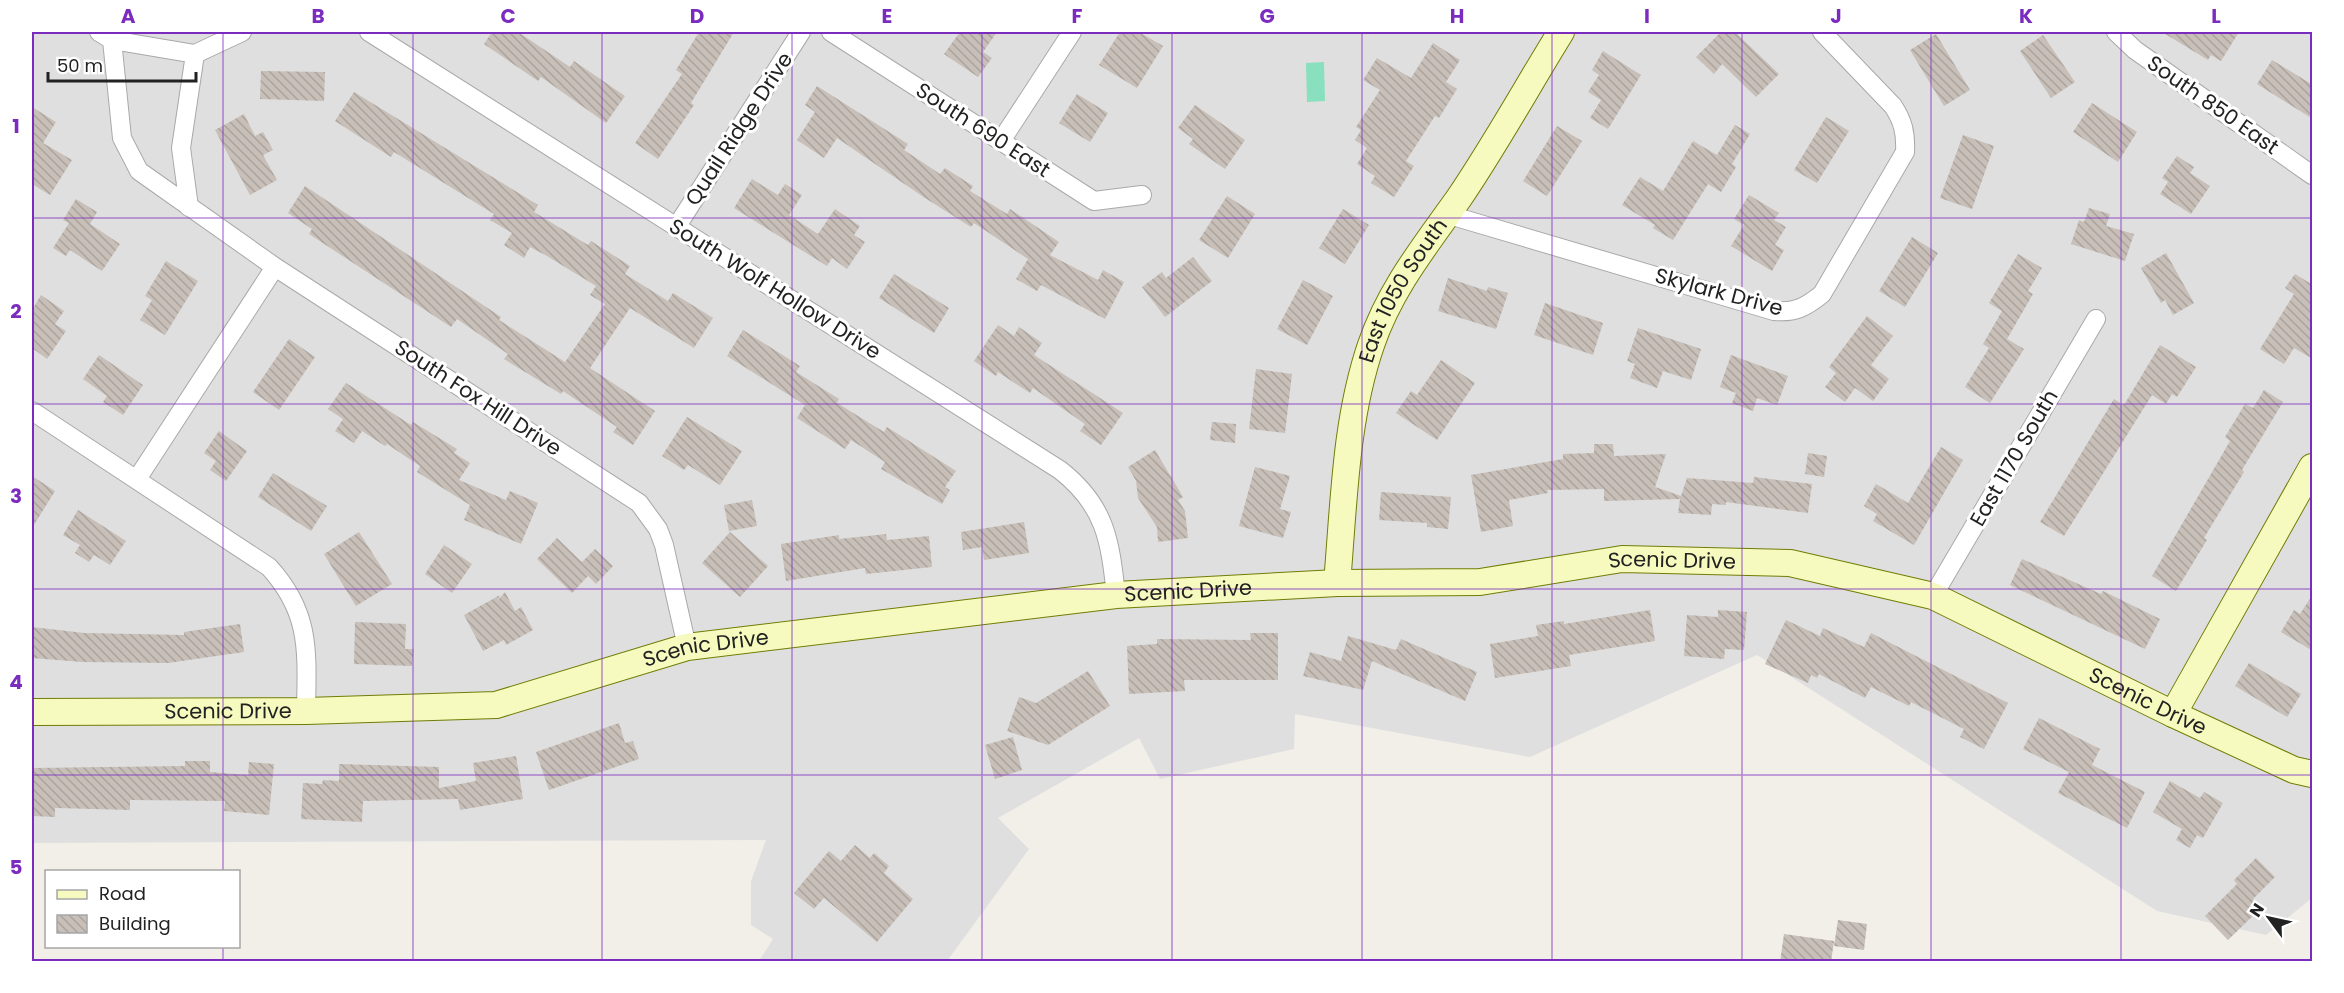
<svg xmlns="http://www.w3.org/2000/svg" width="2344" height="993" viewBox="0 0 2344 993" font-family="Poppins,sans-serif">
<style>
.residential{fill:#e0dfdf}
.pitch{fill:#88e0be}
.building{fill:url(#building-back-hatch)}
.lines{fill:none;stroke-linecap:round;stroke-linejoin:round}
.street-casing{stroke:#a9a9a9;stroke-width:20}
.secondary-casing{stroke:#707d05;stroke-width:28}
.street{stroke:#fff;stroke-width:18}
.secondary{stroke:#f7fabf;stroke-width:26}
.grid{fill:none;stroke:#7b2cbf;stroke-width:1.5;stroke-opacity:0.55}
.labels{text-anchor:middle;stroke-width:6;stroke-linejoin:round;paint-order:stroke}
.street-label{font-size:21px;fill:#222;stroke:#fff}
.neatline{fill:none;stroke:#7b2cbf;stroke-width:2}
.grid-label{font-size:20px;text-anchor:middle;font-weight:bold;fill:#7b2cbf}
</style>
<defs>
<pattern id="building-back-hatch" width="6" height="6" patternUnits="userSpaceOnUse" patternTransform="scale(1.5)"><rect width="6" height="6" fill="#c7bfb8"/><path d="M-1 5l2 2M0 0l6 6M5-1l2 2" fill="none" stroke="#aba49e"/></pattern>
</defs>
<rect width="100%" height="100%" fill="#f2efe9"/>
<!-- residential -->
<path class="residential" d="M32 32H2312V898L2266 935 2157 911 1757 655 1530 757 1295 714 1294 749 1160 779 1139 738 998 818 1029 849 947 961H759L773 939 751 925V881L766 840 32 843Z"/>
<!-- pitch -->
<path class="pitch" d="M1324 62 1325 101 1307 102 1306 63Z"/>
<!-- building -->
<path class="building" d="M492 32H518L570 67 574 61 625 96 606 123 541 77 538 81 484 44Z
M699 32H734L691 103 694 105 658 159 635 143 682 74 676 70Z
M960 32H997L983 52 992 58 978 77 944 54Z
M1120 32H1139L1163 46 1137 88 1099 65Z
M1721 32H1735L1779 74 1756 97 1722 64 1714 74 1696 57Z
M2162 32H2239L2221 61 2211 55 2208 60Z
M1936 34 1970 90 1944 106 1910 50Z
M2043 35 2075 82 2051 98 2020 51Z
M1433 43 1460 60 1446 82 1457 89 1439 118 1435 116 1406 161 1414 166 1394 197 1371 183 1375 176 1357 164 1367 148 1355 140 1361 130 1356 127 1380 90 1363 80 1377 58 1411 78Z
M1603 51 1641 75 1608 129 1590 118 1601 100 1588 92 1599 75 1592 70Z
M2272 60 2313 85V119L2257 84Z
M261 71 325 72 324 101 260 99Z
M817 86 908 144 904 150 940 174 945 168 973 186 970 191 1007 214 1010 209 1059 242 1050 255 1098 280 1103 270 1124 282 1105 319 1041 285 1037 291 1016 279 1028 259 974 223 971 227 925 198 837 138 824 158 797 140 815 112 805 105Z
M354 92 538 205 534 212 588 245 591 241 630 266 625 274 668 301 673 293 713 318 694 348 630 308 590 368 655 411 633 445 613 432 617 427 563 391 561 394 504 359 508 354 457 319 451 327 309 234 312 229 288 213 305 186 501 317 499 320 565 362 605 304 590 295 596 286 547 256 530 247 524 258 504 245 512 233 490 220 494 214 394 152 391 157 335 121Z
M1077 94 1108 113 1090 142 1059 123Z
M2092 103 2137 132 2118 162 2073 132Z
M1195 105 1245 140 1225 169 1189 144 1193 139 1178 128Z
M32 107 56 122 43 143 72 160 50 195 32 184Z
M244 114 255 136 263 132 273 150 263 155 277 180 250 195 215 130Z
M1826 117 1849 131 1817 183 1794 170Z
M1735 125 1750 134 1732 164 1736 167 1721 192 1708 184 1673 240 1653 228 1655 225 1622 205 1640 177 1663 191 1693 141 1717 155Z
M1557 126 1582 141 1547 196 1523 181Z
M1963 135 1994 146 1972 209 1940 198Z
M2177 156 2194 167 2190 173 2210 186 2191 214 2160 194 2168 182 2162 178Z
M752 179 778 195 785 184 802 195 789 215 818 234 835 209 860 226 854 235 865 242 847 269 832 258 827 266 734 208Z
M1749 195 1779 213 1774 220 1786 227 1775 245 1784 250 1772 271 1731 246 1744 225 1734 219Z
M1227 196 1255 214 1228 258 1199 240Z
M76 199 97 212 90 224 120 244 102 271 70 250 66 256 53 248 69 223 63 220Z
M2089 208 2110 214 2106 226 2134 234 2125 261 2071 244 2079 220 2084 222Z
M1343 209 1369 225 1345 264 1319 248Z
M1912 237 1938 253 1905 307 1879 291Z
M2166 253 2194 303 2173 315 2165 300 2161 303 2141 268Z
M2018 254 2042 268 2028 291 2033 294 2007 339 2024 349 1990 403 1965 387 1989 348 1983 344 2002 311 1989 303Z
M1193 257 1212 281 1165 317 1142 287 1162 272 1166 278Z
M166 261 198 281 165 335 140 320 152 300 145 296Z
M894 274 949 308 934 333 879 298Z
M2295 274 2313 285V359L2294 348 2284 364 2260 349 2294 294 2285 288Z
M1448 278 1487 291 1488 287 1508 293 1496 329 1438 311Z
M1303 280 1333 296 1307 345 1277 329Z
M41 295 64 311 55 324 66 331 47 359 32 348V310Z
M1545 303 1603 323 1593 355 1534 335Z
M1867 316 1893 336 1871 365 1889 379 1873 401 1855 388 1845 402 1825 387 1836 373 1829 367Z
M998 325 1014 336 1019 327 1042 343 1034 355 1123 413 1101 445 1080 431 1085 424 1033 388 1030 393 998 372 996 376 974 361Z
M1638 328 1701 349 1691 380 1663 371 1657 388 1630 378 1635 364 1627 361Z
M743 330 800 366 796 372 839 399 837 403 884 432 887 427 956 471 945 487 950 490 942 504 881 469 885 462 851 440 845 449 797 418 805 405 727 356Z
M289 339 315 357 279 410 253 392Z
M2160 345 2196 367 2177 397 2172 394 2166 404 2152 395 2064 536 2040 522 2114 399 2124 405Z
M99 355 143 385 123 415 103 402 107 396 83 379Z
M1731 355 1788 376 1777 405 1757 398 1753 411 1732 403 1736 393 1720 387Z
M1441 360 1475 383 1437 440 1396 413 1411 391 1417 395Z
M1256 369 1292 374 1285 433 1249 429Z
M346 383 411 425 413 422 457 449 454 453 470 463 459 480 506 500 510 491 538 503 521 544 464 520 470 505 417 472 420 466 387 444 385 446 362 431 354 443 335 431 343 419 328 409Z
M2264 390 2283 402 2242 470 2244 472 2204 538 2207 540 2176 591 2152 576 2230 441 2225 437 2245 404 2253 408Z
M687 417 742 451 720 485 688 465 684 470 662 456Z
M1212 422 1236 424 1235 443 1210 440Z
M219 431 247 451 226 481 210 470 216 461 204 453Z
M1594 444H1613L1614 456 1666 454 1655 487 1681 496 1687 478 1753 483 1754 477 1812 484 1808 513 1726 502V505L1712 504 1711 515 1678 513 1680 499 1604 501V489L1547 490 1548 493 1509 500 1513 526 1481 532 1471 475 1563 459V454L1594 453Z
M1941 447 1963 460 1914 545 1873 521 1877 514 1864 506 1876 484 1908 503Z
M1155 450 1183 497 1178 500 1185 511 1188 538 1158 542 1157 527 1138 498 1136 481 1128 467Z
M1808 453 1827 456 1824 477 1805 474Z
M1255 467 1290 476 1280 509 1291 512 1283 538 1239 526Z
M273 473 327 506 311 531 258 497Z
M32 476 55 491 32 528Z
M1381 492 1451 497 1448 529 1427 527V523L1379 520Z
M752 500 757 526 729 531 724 505Z
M78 510 126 541 110 565 94 555 89 562 75 553 80 545 63 535Z
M1024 522 1029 553 984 560 982 547 963 550 961 532Z
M359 532 392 584 356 606 324 554Z
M730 532 768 566 740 597 702 563Z
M886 534 887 540 929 536 932 567 866 574 865 568 786 581 781 544 839 535V539Z
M557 538 582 562 595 549 613 566 596 584 588 576 572 593 537 559Z
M444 545 472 564 452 593 425 574Z
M2022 559 2101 594 2103 591 2160 619 2145 649 2010 585Z
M505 592 515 611 521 607 533 630 506 645 504 640 483 651 464 615 500 595 497 601Z
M2313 594V651L2281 632 2294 610 2300 614Z
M1650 610 1655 641 1569 655 1571 666 1495 678 1490 644 1538 636 1536 625 1564 621V624Z
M1718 610 1747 612 1744 650 1725 649 1724 659 1684 656 1687 615 1718 617Z
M1786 620 1820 636 1823 628 1864 647 1871 633 2008 703 1984 749 1960 737 1964 729 1911 702 1909 706 1871 687 1865 698 1819 674 1817 678 1811 675 1808 683 1765 664Z
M355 622 406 624 405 649H414L412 666 354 664Z
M240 624 244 652 168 663 82 662 32 658V627L84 633 184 635V632Z
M1250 633H1278V680H1184L1185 691 1129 694 1127 646 1157 644V639L1251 640Z
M1348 636 1396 650 1401 639 1477 672 1465 701 1372 661 1363 690 1303 676 1310 652 1341 661Z
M2249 663 2301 694 2287 717 2235 686Z
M1088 671 1110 706 1048 745 1007 731 1019 697 1036 703Z
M2039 718 2100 749 2092 765 2145 792 2127 828 2058 793 2069 772 2023 749Z
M619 723 625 743 633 741 639 759 549 790 536 752Z
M1013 737 1022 770 995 779 985 745Z
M516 756 523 799 460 810 458 799 363 801 362 822 301 819 303 783 322 784 323 780 339 781V764L439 767V788L476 781 473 763Z
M185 761H210V772L248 775 249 762 274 764 269 815 224 811 225 801 130 800V810L55 808V817L32 816V768L185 766Z
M2170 781 2200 798 2204 792 2223 803 2203 838 2197 835 2190 848 2176 840 2182 829 2153 812Z
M855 845 870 858 874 853 889 866 884 873 913 899 877 942 824 898 814 909 794 893 829 851 841 861Z
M2256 858 2275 877 2253 899 2261 908 2228 940 2205 916 2237 884 2234 880Z
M1838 920 1867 924 1864 950 1834 946Z
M1784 934 1834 941 1831 962H1780Z"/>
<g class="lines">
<!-- street casing -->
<g class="street-casing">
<path id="street" d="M99 32 112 40 195 54 242 32
M369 32 1060 470C1106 506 1110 541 1116 595
M831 32 1094 201 1142 195
M2116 32 2135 50 2312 175
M112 40 122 138 139 171 275 267 639 503 658 529 664 545 687 647
M1001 141 1072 32
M189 207 181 148 195 54
M1446 214 1774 311C1795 313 1806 307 1822 294L1905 152C1906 133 1903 121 1893 106L1822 32
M677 226 801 32
M32 411 269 567C311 613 307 652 306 711
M137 479 275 267
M1933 596 2096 319"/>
</g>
<!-- secondary casing -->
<g class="secondary-casing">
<g id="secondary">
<path id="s1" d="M1337 583C1344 504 1345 421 1371 345 1390 289 1425 246 1459 198 1495 145 1527 87 1561 32"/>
<path id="s2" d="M32 712 306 711 496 705 687 647 1116 595 1337 583 1480 582 1622 559 1790 563 1933 596 2173 714 2294 770 2312 774"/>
<path d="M2173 714 2312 467"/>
</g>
</g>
<!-- street -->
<use href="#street" class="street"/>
<!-- secondary -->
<use href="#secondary" class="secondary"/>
</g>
<!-- grid -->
<path class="grid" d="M223 32V872M413 32V962M602 32V962M792 32V962M982 32V962M1172 32V962M1362 32V962M1552 32V962M1742 32V962M1931 32V962M2121 32V962M32 218H2312M32 404H2312M32 589H2312M32 775H2312M223 946V962"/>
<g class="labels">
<!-- street labels -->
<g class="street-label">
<text transform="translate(2213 105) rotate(35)" y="7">South 850 East</text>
<text transform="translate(739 129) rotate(-57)" y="7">Quail Ridge Drive</text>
<text transform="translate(983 130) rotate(33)" y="7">South 690 East</text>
<text transform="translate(775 289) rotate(32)" y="7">South Wolf Hollow Drive</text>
<text dy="7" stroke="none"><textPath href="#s1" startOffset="304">East 1050 South</textPath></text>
<text transform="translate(1719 292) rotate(15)" y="7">Skylark Drive</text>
<text transform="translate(478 398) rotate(33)" y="7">South Fox Hill Drive</text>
<text transform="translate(2014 458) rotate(-60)" y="7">East 1170 South</text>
<text dy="7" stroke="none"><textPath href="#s2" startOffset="1654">Scenic Drive</textPath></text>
<text dy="7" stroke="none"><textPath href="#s2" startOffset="1168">Scenic Drive</textPath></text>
<text dy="7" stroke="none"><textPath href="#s2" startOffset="682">Scenic Drive</textPath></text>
<text dy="7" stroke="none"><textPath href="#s2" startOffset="2158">Scenic Drive</textPath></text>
<text dy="7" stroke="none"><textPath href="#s2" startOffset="196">Scenic Drive</textPath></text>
</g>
</g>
<!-- border -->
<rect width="2344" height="993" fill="none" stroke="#ffffff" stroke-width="66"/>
<!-- legend -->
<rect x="45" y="870" width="195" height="78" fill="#ffffff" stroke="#a7a7a7" stroke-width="1.5"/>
<rect x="57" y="890" width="30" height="9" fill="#f7fabf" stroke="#a7a7a7" stroke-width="1.5"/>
<text x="99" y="900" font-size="18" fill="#222222">Road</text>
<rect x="57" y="915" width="30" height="18" fill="url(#building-back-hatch)" stroke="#a7a7a7" stroke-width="1.5"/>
<text x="99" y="930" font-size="18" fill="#222222">Building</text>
<!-- north arrow -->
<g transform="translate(2269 918) rotate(303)" stroke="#ffffff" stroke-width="4.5" paint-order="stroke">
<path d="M0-4.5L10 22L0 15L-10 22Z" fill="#222222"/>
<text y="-9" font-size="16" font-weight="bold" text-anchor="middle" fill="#222222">N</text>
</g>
<!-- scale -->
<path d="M48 72v9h148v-9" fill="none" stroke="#222222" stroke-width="3"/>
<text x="57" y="72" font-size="18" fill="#222222" stroke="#ffffff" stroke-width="4.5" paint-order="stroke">50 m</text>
<rect x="33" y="33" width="2278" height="927" class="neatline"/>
<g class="grid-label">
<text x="128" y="23">A</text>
<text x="318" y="23">B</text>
<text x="508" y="23">C</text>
<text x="697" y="23">D</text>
<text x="887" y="23">E</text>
<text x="1077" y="23">F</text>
<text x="1267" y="23">G</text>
<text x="1457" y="23">H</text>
<text x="1647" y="23">I</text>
<text x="1836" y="23">J</text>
<text x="2026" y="23">K</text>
<text x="2216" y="23">L</text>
<text x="16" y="133">1</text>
<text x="16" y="318">2</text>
<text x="16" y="503">3</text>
<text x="16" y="689">4</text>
<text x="16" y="874">5</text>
</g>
</svg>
